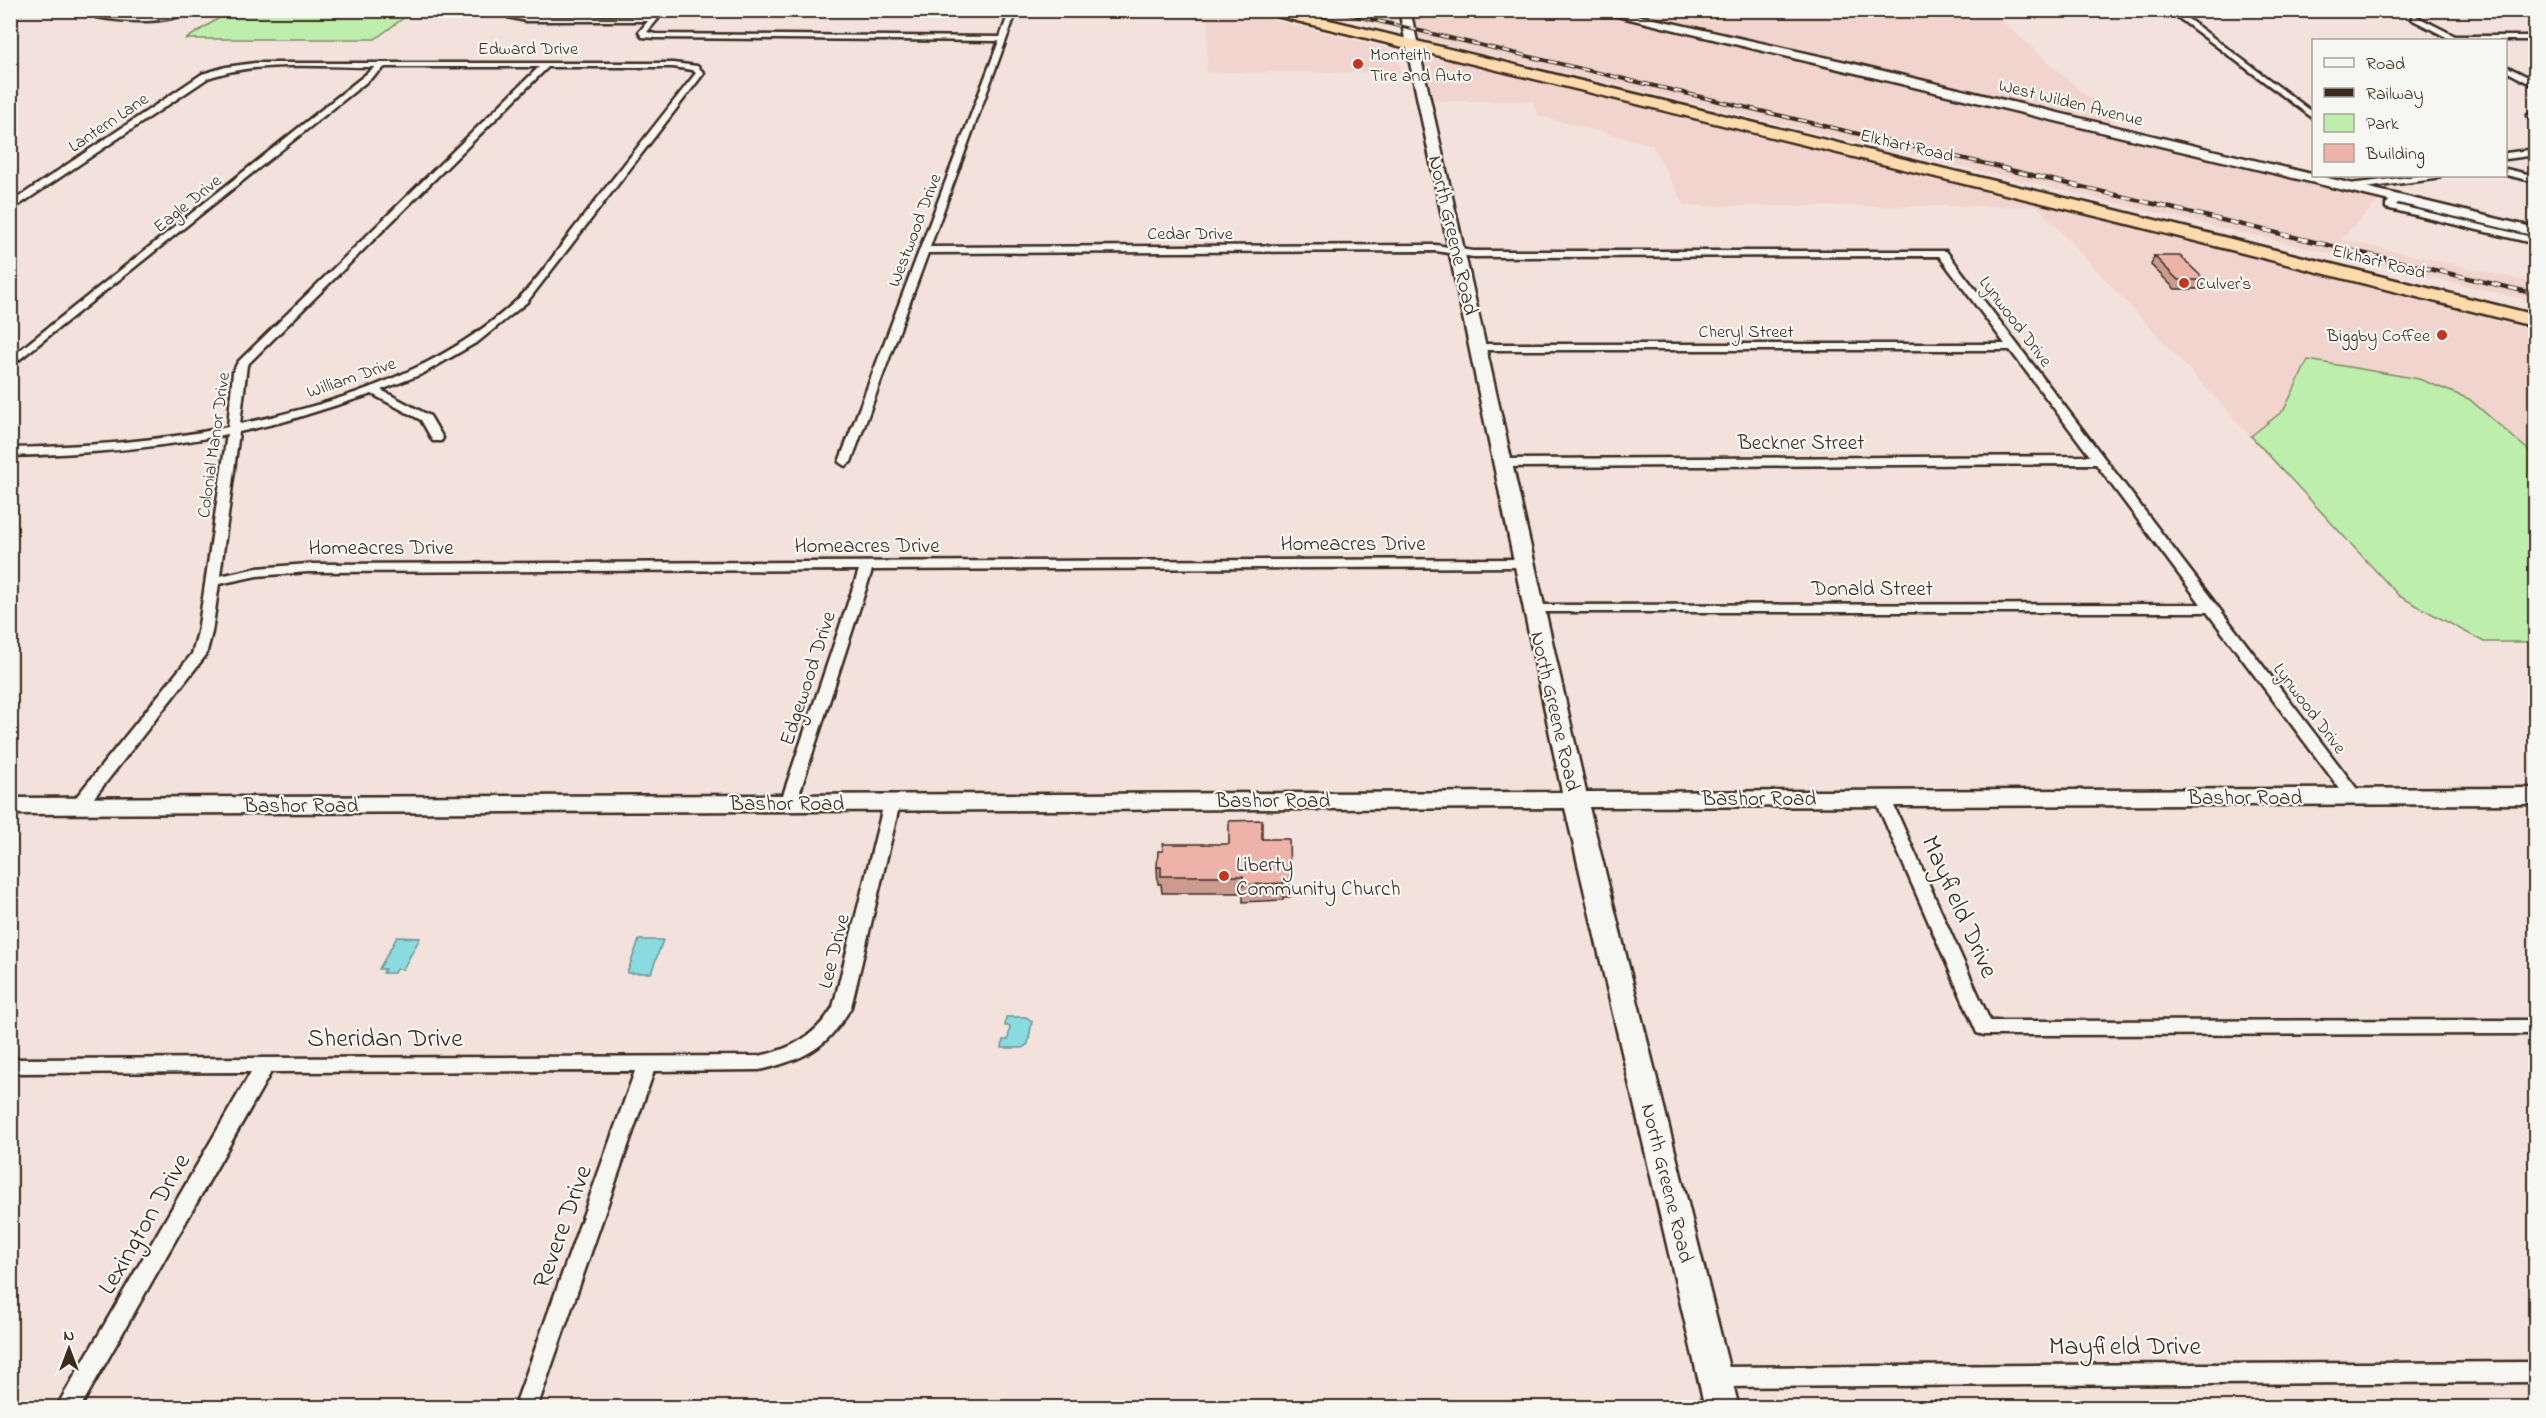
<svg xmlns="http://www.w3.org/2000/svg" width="2546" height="1418" viewBox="0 0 2546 1418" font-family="'Indie Flower',sans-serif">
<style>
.built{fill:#f1d4cd}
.green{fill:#beeeac;stroke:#7c8c65;stroke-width:1.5}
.water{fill:#8adbe0;stroke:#6a9492;stroke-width:1.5}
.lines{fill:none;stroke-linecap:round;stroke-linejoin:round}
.street-casing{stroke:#3b2a1e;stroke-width:5}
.secondary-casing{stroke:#3b2a1e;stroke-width:5}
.highway-casing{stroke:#3b2a1e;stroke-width:5}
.street{fill:#f6f6f2;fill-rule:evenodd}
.secondary{fill:#f6f6f2;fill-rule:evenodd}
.highway{fill:#fedbac;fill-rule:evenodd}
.rail-far1-casing{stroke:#3b2a1e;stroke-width:4}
.rail-casing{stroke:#3b2a1e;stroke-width:4.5}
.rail-far1{stroke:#f6f6f2;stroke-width:2;stroke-dasharray:8;stroke-linecap:butt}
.rail{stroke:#f6f6f2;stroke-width:3;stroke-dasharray:9;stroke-linecap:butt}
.wall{fill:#cc9a91;stroke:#3b2a1e;stroke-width:1.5}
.building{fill:#edb3a9;stroke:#3b2a1e;stroke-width:1.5}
.poi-dot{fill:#c8321e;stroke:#f6f6f2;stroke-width:2}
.labels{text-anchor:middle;stroke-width:4.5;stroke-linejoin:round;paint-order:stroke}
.far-street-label{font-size:18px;fill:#3b2a1e;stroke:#f6f6f2}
.far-poi-label{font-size:18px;fill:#3b2a1e;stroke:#f6f6f2;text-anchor:start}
.street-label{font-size:21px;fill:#3b2a1e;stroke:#f6f6f2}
.poi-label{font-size:21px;fill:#3b2a1e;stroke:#f6f6f2;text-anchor:start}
.near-street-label{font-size:26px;fill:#3b2a1e;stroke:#f6f6f2}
</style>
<rect width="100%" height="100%" fill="#f3e2dc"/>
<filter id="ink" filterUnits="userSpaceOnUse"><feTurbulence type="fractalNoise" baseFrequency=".0167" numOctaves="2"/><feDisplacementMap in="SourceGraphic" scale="12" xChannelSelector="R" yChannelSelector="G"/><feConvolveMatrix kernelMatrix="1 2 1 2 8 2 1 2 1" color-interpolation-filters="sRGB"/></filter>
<g filter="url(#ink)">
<!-- built -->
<path class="built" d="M1151 11H1238L1397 51 1401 72H1206L1209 21Z
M1312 11H1369L1396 17 1395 28Z
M1411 11H1991L2129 134 2382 198 2341 239 2535 283V302L1422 39 1417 36Z
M1431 60 1448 61 1675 116 2245 255 2535 331V596H2399L2037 206H1685L1652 145 1539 116 1532 101H1434L1425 64Z"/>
<!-- green -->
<path class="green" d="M230 11V10L413 11 375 39H186Z
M2308 360 2419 379 2469 399 2535 456V642H2484L2399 596 2251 436 2284 410Z"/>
<!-- water -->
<path class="water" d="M397 937 420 938 403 969H396L394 973H383L385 969H379Z
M639 940H663L651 973H627Z
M1006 1017H1026L1032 1021 1028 1044 1022 1048H1002L1003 1040H1008L1010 1026H1005Z"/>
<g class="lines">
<!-- street casing -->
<g class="street-casing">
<path id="street" d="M20 10 10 16V11Z
M99 10H106L104 14H107L145 15 193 10C168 25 124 22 96 17Z
M511 10H518L516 14 526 17H654L658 19 647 32 655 34 1000 37 1010 10H1017L930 247 1436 245 1473 251H1946L2363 797 2361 801H2349L2207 612H1528L1526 609 1528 606 1533 605 2201 604 2096 464 1502 467 1496 463 1502 459 2090 456 2010 350H1479L1474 347 1479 344H2005L1939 256 1473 257 1436 251 928 253 851 462 845 466 839 462 999 41 655 38 642 37 639 32 648 21H526L508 17Z
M2168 10H2176L2314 113V119Z
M2414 15 2455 36H2536V40H2452L2411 19Z
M255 63H673L697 66 704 73 527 302 479 341 422 374 381 390 430 416 443 438 441 441H433L421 420 372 394 286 421 239 432 220 576 257 568 308 564 1523 559 1530 563 1523 567 872 570 796 804 794 808H782L780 804 859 570 308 572 257 576 219 584 212 632 206 655 85 809H73L71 805 73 801 192 654 198 632 227 434C156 449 83 454 10 456V448C83 446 156 442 228 427L233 372 238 362 539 67H385L10 367V358L375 67C320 67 260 60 208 78L10 211V203L202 74 226 67ZM548 67H673L692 70 696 73C655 125 615 176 575 227 557 250 540 278 518 299 443 370 339 403 240 424L247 365Z
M2506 66 2536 81V87L2506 71Z
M2533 110H2536V123L2527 116Z
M2536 149V155L2506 159V153Z
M2506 169 2536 176V182L2506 175Z
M2418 176H2440L2435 179 2349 190 2344 187 2349 184Z
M2394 197 2402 199 2396 205 2536 238V244L2386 208V204Z
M1882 792 1890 797 1990 1021 2536 1020V1034L1984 1035 1977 1033 1874 797Z
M892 798 900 803 851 1007C828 1048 804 1060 759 1070L654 1071 537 1408H514L635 1071 271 1072 80 1408H56L251 1072 10 1073V1059L759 1056C791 1049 816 1036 833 1007L884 803Z
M2536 1362V1382L1715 1387 1707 1384 1704 1377 1707 1370 1715 1367Z"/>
</g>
<!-- secondary casing -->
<g class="secondary-casing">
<path id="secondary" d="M1399 10H1410L1586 792 2536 788V804L1589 807 1739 1408H1705L1565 808 10 814V798L1562 792Z
M1592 10H1614L1846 62 2536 228V236Z"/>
</g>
<!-- highway casing -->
<g class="highway-casing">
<path id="highway" d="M1262 10H1288L2119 211 2536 315V327L2116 221 1264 13Z"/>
</g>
<!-- street -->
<use href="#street" class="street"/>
<!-- secondary -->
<use href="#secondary" class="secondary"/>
<!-- highway -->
<use href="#highway" class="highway"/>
<!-- rail-far1 casing -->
<g class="rail-far1-casing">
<path id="rail-far1" d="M1331 10 2008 169"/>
</g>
<!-- rail casing -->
<g class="rail-casing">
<path id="rail" d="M2001 168 2536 294"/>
</g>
<!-- rail-far1 -->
<use href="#rail-far1" class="rail-far1"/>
<!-- rail -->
<use href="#rail" class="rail"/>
</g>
<!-- wall -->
<path class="wall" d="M2154 256 2205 280 2202 289H2175L2151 265Z
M1229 844 1290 880V897H1283V900L1243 902V893H1162L1161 884H1158L1157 867Z"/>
<!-- building -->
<path class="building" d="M2154 256H2180L2205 280H2178Z
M1262 820V839H1289L1290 880H1284V883L1243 885V876H1161V867H1157L1158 851H1163V844H1229V821Z"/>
</g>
<!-- markers -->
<g class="poi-dot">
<circle cx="1358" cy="64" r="6"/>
<circle cx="2184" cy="283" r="6"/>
<circle cx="2442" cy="335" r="6"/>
<circle cx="1224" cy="876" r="6"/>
</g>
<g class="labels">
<!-- far-street labels -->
<g class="far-street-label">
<text x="528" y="54">Edward Drive</text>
<text transform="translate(2071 102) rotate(14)" y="6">West Wilden Avenue</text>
<text transform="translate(108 122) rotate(-34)" y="6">Lantern Lane</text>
<text transform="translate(1907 145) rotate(13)" y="6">Elkhart Road</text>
<text transform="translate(187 203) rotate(-39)" y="6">Eagle Drive</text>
<text transform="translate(914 230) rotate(-69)" y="6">Westwood Drive</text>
<text x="1190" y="239">Cedar Drive</text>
<text transform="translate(2379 261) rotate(14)" y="6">Elkhart Road</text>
<text transform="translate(2016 321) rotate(53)" y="6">Lynwood Drive</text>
<text x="1746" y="337">Cheryl Street</text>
<text transform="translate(351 377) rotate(-19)" y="6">William Drive</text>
<text transform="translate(213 445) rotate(-82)" y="6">Colonial Manor Drive</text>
<text transform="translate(2310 708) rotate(53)" y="6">Lynwood Drive</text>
</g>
<!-- far-poi labels -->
<g class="far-poi-label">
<text x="1370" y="60">Monteith<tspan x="1370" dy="21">Tire and Auto</tspan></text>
<text x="2196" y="289">Culver's</text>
<text x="2430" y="341" text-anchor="end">Biggby Coffee</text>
</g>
<!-- street labels -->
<g class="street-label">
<text transform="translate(1454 235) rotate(77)" y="7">North Greene Road</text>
<text x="1801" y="449">Beckner Street</text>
<text x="1353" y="550">Homeacres Drive</text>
<text x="867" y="552">Homeacres Drive</text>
<text x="381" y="554">Homeacres Drive</text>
<text x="1872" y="595">Donald Street</text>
<text transform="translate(807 678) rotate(-72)" y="7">Edgewood Drive</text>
<text transform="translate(1556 711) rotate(77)" y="7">North Greene Road</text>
<text x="2245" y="804">Bashor Road</text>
<text x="1759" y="805">Bashor Road</text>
<text x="1273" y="807">Bashor Road</text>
<text x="787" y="810">Bashor Road</text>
<text x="301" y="812">Bashor Road</text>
<text transform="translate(833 951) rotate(-76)" y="7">Lee Drive</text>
<text transform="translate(1668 1183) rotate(76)" y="7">North Greene Road</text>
</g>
<!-- poi labels -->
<g class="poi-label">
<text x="1236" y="871">Liberty<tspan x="1236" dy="24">Community Church</tspan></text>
</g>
<!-- near-street labels -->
<g class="near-street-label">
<text transform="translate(1961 906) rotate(66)" y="9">Mayfield Drive</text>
<text x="385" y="1046">Sheridan Drive</text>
<text transform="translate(143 1223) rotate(-60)" y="9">Lexington Drive</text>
<text transform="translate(561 1226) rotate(-70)" y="9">Revere Drive</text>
<text x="2125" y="1354">Mayfield Drive</text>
</g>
</g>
<!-- margin -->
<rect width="2546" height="1418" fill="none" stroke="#f6f6f2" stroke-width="36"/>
<rect x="18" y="18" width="2510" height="1382" fill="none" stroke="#3b2a1e" stroke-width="2" filter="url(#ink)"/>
<!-- legend -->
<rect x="2312" y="39" width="195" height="138" fill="#f6f6f2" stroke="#aba49d" stroke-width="1.5"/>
<rect x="2324" y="58" width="30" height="9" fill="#f6f6f2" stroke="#aba49d" stroke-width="1.5"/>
<text x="2366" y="69" font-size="18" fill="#3b2a1e">Road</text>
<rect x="2324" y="88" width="30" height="9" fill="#3b2a1e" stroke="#aba49d" stroke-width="1.5"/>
<text x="2366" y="99" font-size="18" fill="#3b2a1e">Railway</text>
<rect x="2324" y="114" width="30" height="18" fill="#beeeac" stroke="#aba49d" stroke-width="1.5"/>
<text x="2366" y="129" font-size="18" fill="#3b2a1e">Park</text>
<rect x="2324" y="144" width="30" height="18" fill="#edb3a9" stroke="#aba49d" stroke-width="1.5"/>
<text x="2366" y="159" font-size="18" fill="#3b2a1e">Building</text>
<!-- north arrow -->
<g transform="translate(69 1349)" stroke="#f6f6f2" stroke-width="4.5" paint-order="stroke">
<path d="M0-4.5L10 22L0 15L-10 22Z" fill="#3b2a1e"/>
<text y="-9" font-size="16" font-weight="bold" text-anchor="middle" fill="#3b2a1e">N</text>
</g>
</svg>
